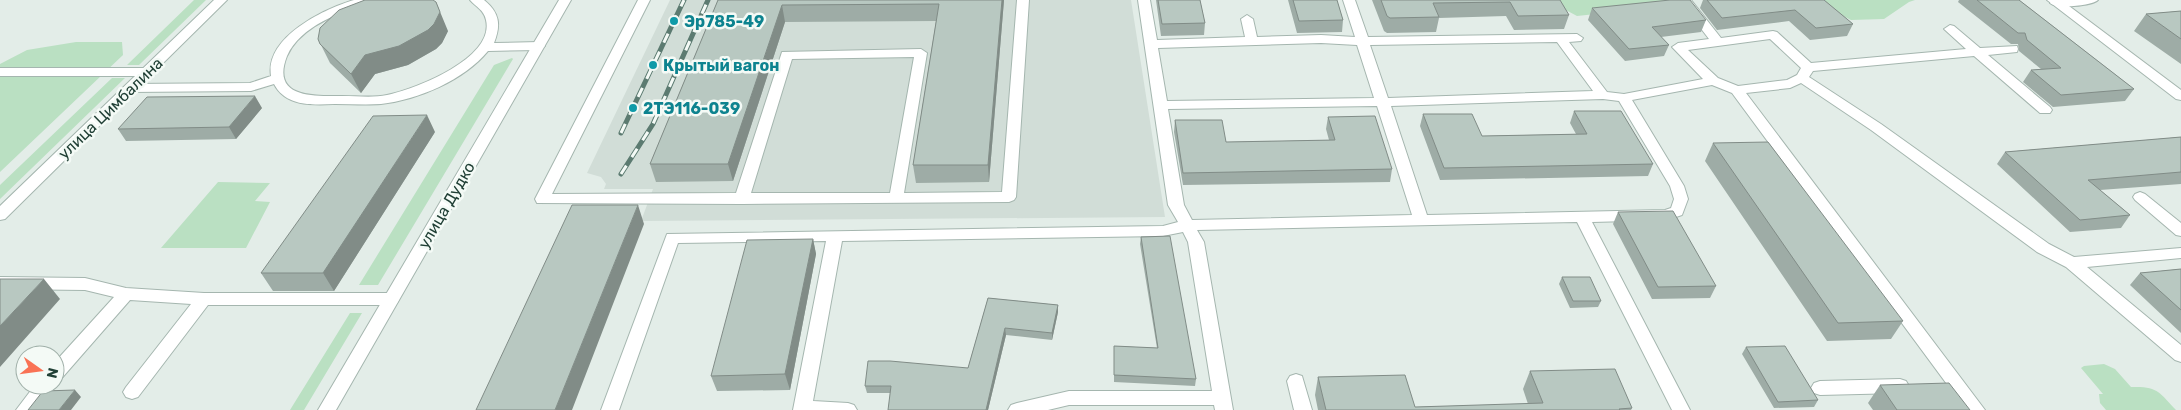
<svg xmlns="http://www.w3.org/2000/svg" width="2181" height="410" viewBox="0 0 2181 410" font-family="Rubik,sans-serif">
<style>
.built{fill:#d1ddd7}
.green{fill:#bae0c2}
.lines{fill:none;stroke-linecap:round;stroke-linejoin:round}
.lane-casing{stroke:#a5b6af;stroke-width:2}
.street-casing{stroke:#a5b6af;stroke-width:2}
.lane{fill:#fff;fill-rule:evenodd}
.street{fill:#fff;fill-rule:evenodd}
.rail-casing{stroke:#5c7b71;stroke-width:5}
.rail{stroke:#f4faf6;stroke-width:3;stroke-dasharray:10;stroke-linecap:butt}
.wall{fill:#9eaca6}
.shaded-wall{fill:#818c87}
.building{fill:#b8c8c1;stroke:#818c87}
.culture-dot{fill:#0f9aa8;stroke:#f4faf6;stroke-width:2}
.labels{text-anchor:middle;stroke-width:5;stroke-linejoin:round;paint-order:stroke}
.culture-label{font-size:16px;font-weight:bold;fill:#0d838f;stroke:#f4faf6;text-anchor:start}
.street-label{font-size:16px;fill:#214036;stroke:#f4faf6}
</style>
<rect width="100%" height="100%" fill="#e3ede8"/>
<!-- built -->
<path class="built" d="M670 0H1131L1165 217 641 221 653 189H604L606 184 601 177 587 173Z"/>
<!-- green -->
<path class="green" d="M194 0H206L139 65H127Z
M1559 0H1675L1679 5 1577 16 1564 9Z
M1811 0H1915L1909 2 1884 19 1851 20Z
M76 42H122L123 55 0 172V64L27 50Z
M512 58 513 59 378 285H359L494 65Z
M112 78H125L0 199V185Z
M218 182 270 183 255 201 270 202 246 248H161Z
M350 313H362L304 410H290Z
M2104 364 2115 369 2131 387C2158 386 2159 392 2176 410H2106L2100 403 2099 394H2103L2081 368 2084 366Z"/>
<g class="lines">
<!-- lane casing -->
<g class="lane-casing">
<path id="lane" d="M354 0H373L371 3C342 11 300 26 287 56 270 99 316 96 342 96 357 96 373 98 387 95 416 89 495 58 486 20 484 10 476 7 470 0H484C500 13 501 25 494 43L539 42 545 46 539 50 488 51C464 80 418 100 381 104 366 105 350 104 335 104 313 105 286 107 274 84L251 91 130 92 123 88 130 84 250 83 271 76C265 37 324 9 354 0Z
M638 0H650L552 194 736 193 782 52 921 49 927 53 904 193 1002 192 1017 0H1029L1016 197 1014 200 1009 202 742 204 537 203 535 199ZM914 57 890 193H751L792 59Z
M1138 0H1150L1157 40 1245 37 1241 19 1247 15 1253 19 1257 37 1321 35 1355 37 1343 0H1355L1368 37 1577 34 1583 38 1581 41 1569 42 1607 92 1624 94 1703 79 1672 47 1678 43 1709 39 1679 0H1691L1721 38 1773 31 1777 32 1811 63 1966 49 1944 29 1950 25 1954 26 1980 48 2017 46 2018 49 2017 52 1988 55 2050 107 2052 110 2050 113H2040L1974 56 1813 71 1809 77 1881 124 2049 244 2074 257 2181 248V258L2087 267 2181 345V362L2175 360 2066 267 2037 252 1871 130 1801 83 1790 88 1746 93 1985 410H1966L1732 93 1712 85 1632 100 1684 186 1688 199 1682 215 1667 220 1592 222 1690 410H1672L1577 222 1197 230 1204 242 1233 410H1215L1214 405H1069L1048 410H1008L1011 405 1017 403 1069 391H1212L1188 242 1183 232 1163 236 842 241 813 401 848 403 854 405 857 410H793L826 241 678 243 619 410H601L667 234 1163 226 1178 222 1168 205ZM1770 39 1801 68 1797 75 1787 80 1738 86 1718 78 1688 50ZM1557 42 1593 91 1388 98 1370 45ZM1321 43 1357 45 1374 98 1167 101 1158 48ZM1603 99 1619 101 1670 186 1674 199 1671 208 1665 210 1427 215 1391 106ZM1377 106 1412 215 1192 220 1184 205 1168 109Z
M2052 0H2098C2092 6 2056 9 2050 3Z
M0 68H147L154 72 147 76H0Z
M2140 192 2145 194 2181 223V236L2176 235 2135 200 2133 197 2135 194Z
M0 277 85 278 126 288 204 293H391L397 295 399 299 397 303 391 305H208L138 397 132 399 126 397 123 392 126 387 191 304 130 300 61 379 55 381V362L114 297 85 290 0 289Z
M1296 374 1302 376 1312 410H1294L1287 381 1290 376Z
M1900 379 1906 381 1909 386 1906 391 1900 393 1820 395 1814 393 1811 388 1814 383 1820 381Z
M35 385H54L35 410H16Z"/>
</g>
<!-- street casing -->
<g class="street-casing">
<path id="street" d="M214 0H227L5 219 0 220V206Z
M559 0H571L336 410H318Z
M2047 0H2061L2181 90V100L2176 99Z"/>
</g>
<!-- lane -->
<use href="#lane" class="lane"/>
<!-- street -->
<use href="#street" class="street"/>
<!-- rail casing -->
<g class="rail-casing">
<path id="rail" d="M621 133 684 0
M621 174 653 124 708 0"/>
</g>
<!-- rail -->
<use href="#rail" class="rail"/>
</g>
<!-- wall -->
<path class="wall" d="M718 0H1004L989 182 916 183 913 165 936 21 785 22 733 181 656 182 650 164Z
M1156 0H1200L1205 23 1204 35 1161 36Z
M1288 0H1337L1343 20 1342 32 1297 33Z
M1372 0H1560L1569 15 1564 29 1514 30 1506 16 1439 18 1436 32 1387 33 1384 31Z
M1703 0H1824L1853 24 1847 36 1810 40 1789 21 1717 30 1700 8Z
M1959 0H2019L2134 89 2125 101 2053 107 2023 82 2031 70 2041 69 2019 51 2018 44H2011L1958 2Z
M1592 8 1706 20 1701 32 1661 37 1669 45 1664 56 1625 61 1588 20Z
M2181 11V64L2134 31 2146 14Z
M448 31 442 43 436 49 408 65 375 74 361 93 330 63 318 39Z
M262 108 236 139 126 141 118 129Z
M1574 111 1653 164 1648 176 1440 180 1420 126 1423 114 1482 136 1576 134 1570 123Z
M1328 117 1392 169 1390 182 1183 185 1174 132 1175 120 1226 142 1329 140 1326 129Z
M435 132 334 291H273L261 273Z
M2181 137V184L2100 190 2130 215 2121 228 2070 232 1997 164 2005 152Z
M1713 143 1903 321 1891 339 1827 341 1705 161Z
M1618 212 1716 286 1710 298 1652 299 1613 224Z
M1141 237 1196 379 1195 386 1114 382V346L1157 348 1140 244Z
M813 239 816 254 790 390 717 391 711 376Z
M2181 269V333L2130 285 2140 273Z
M1562 277 1601 301 1598 307 1570 308 1559 284Z
M988 298 1058 305V312L1052 340 1006 335 988 410 891 393H867L865 386 968 368Z
M1746 347 1818 400 1814 407 1774 408 1742 354Z
M1530 371 1632 408 1631 410H1318L1315 395 1318 377 1415 407 1528 404 1523 389Z
M1880 385 1970 410H1873L1868 403Z"/>
<!-- shaded-wall -->
<path class="shaded-wall" d="M1002 0H1004L989 182 988 165Z
M436 2 448 31 442 43 436 49 408 65 375 74 361 93 351 74 365 55Z
M782 5 785 22 733 181 728 164Z
M255 96 262 108 236 139 229 127Z
M427 115 435 132 334 291 323 273Z
M638 205 644 224 572 410H555Z
M813 239 816 254 790 390 785 374Z
M44 279 60 299 0 367V326Z
M1058 305V312L1052 340V333Z
M1005 328 1006 335 988 410H986Z
M75 390 81 397 71 410H59Z"/>
<!-- building -->
<path class="building" d="M365 0H433L436 2 440 12 434 24 428 30 399 46 365 55 351 74 320 44 318 39 320 28 339 10Z
M718 0H1002L988 165H913L939 4 782 5 728 164H650Z
M1158 0H1200L1205 23 1162 24Z
M1293 0H1337L1343 20 1299 21Z
M1381 0H1560L1569 15 1518 16 1510 2 1433 3 1439 17 1390 18 1387 16Z
M1670 0H1690L1706 20 1652 27 1669 45 1629 49 1592 8Z
M1707 0H1824L1853 24 1816 28 1795 10 1722 18Z
M1977 0H2019L2134 89 2061 95 2031 70 2061 68 2027 40 2025 33H2018Z
M2181 11V39L2146 14Z
M255 96 229 127 118 129 147 97Z
M1574 111H1621L1653 164 1444 168 1423 114H1472L1482 136 1587 134Z
M427 115 323 273H261L373 116Z
M1375 116 1392 169 1183 173 1175 120H1222L1226 142 1335 140 1328 117Z
M2181 137V172L2088 180 2130 215 2080 220 2005 152Z
M1768 142 1903 321 1838 323 1713 143Z
M572 205H638L555 410H476Z
M1673 211 1716 286 1658 287 1618 212Z
M1170 236 1196 379 1114 375V346L1158 348 1141 237Z
M813 239 785 374 711 376 747 240Z
M2181 269V310L2140 273Z
M1562 277H1590L1601 301H1573Z
M0 279H44L0 326Z
M988 298 1058 305 1052 333 1005 328 986 410H888L891 386H865L868 361H890L968 368Z
M1785 346 1818 400 1778 402 1746 347Z
M1615 369 1632 408 1619 409 1620 410H1326L1318 377 1405 375 1415 407 1543 403 1530 371Z
M1949 383 1970 410H1897L1880 385Z
M75 390 59 410H28L43 391Z"/>
<!-- markers -->
<g class="culture-dot">
<circle cx="674" cy="21" r="5"/>
<circle cx="653" cy="65" r="5"/>
<circle cx="633" cy="108" r="5"/>
</g>
<g class="labels">
<!-- culture labels -->
<g class="culture-label">
<text x="684" y="27">Эр785-49</text>
<text x="663" y="71">Крытый вагон</text>
<text x="643" y="114">2ТЭ116-039</text>
</g>
<!-- street labels -->
<g class="street-label">
<text transform="translate(110 108) rotate(-44)" y="6">улица Цимбалина</text>
<text transform="translate(446 205) rotate(-60)" y="6">улица Дудко</text>
</g>
</g>
<!-- north arrow -->
<g transform="translate(40 370) rotate(104)"><circle r="24" fill="#f4faf6" stroke="#a0b0a9"/>
<path d="M0-4L9 19L0 12L-9 19Z" fill="#f97255"/>
<text y="-8" font-size="14" font-weight="bold" text-anchor="middle" fill="#214036">N</text>
</g>
</svg>
